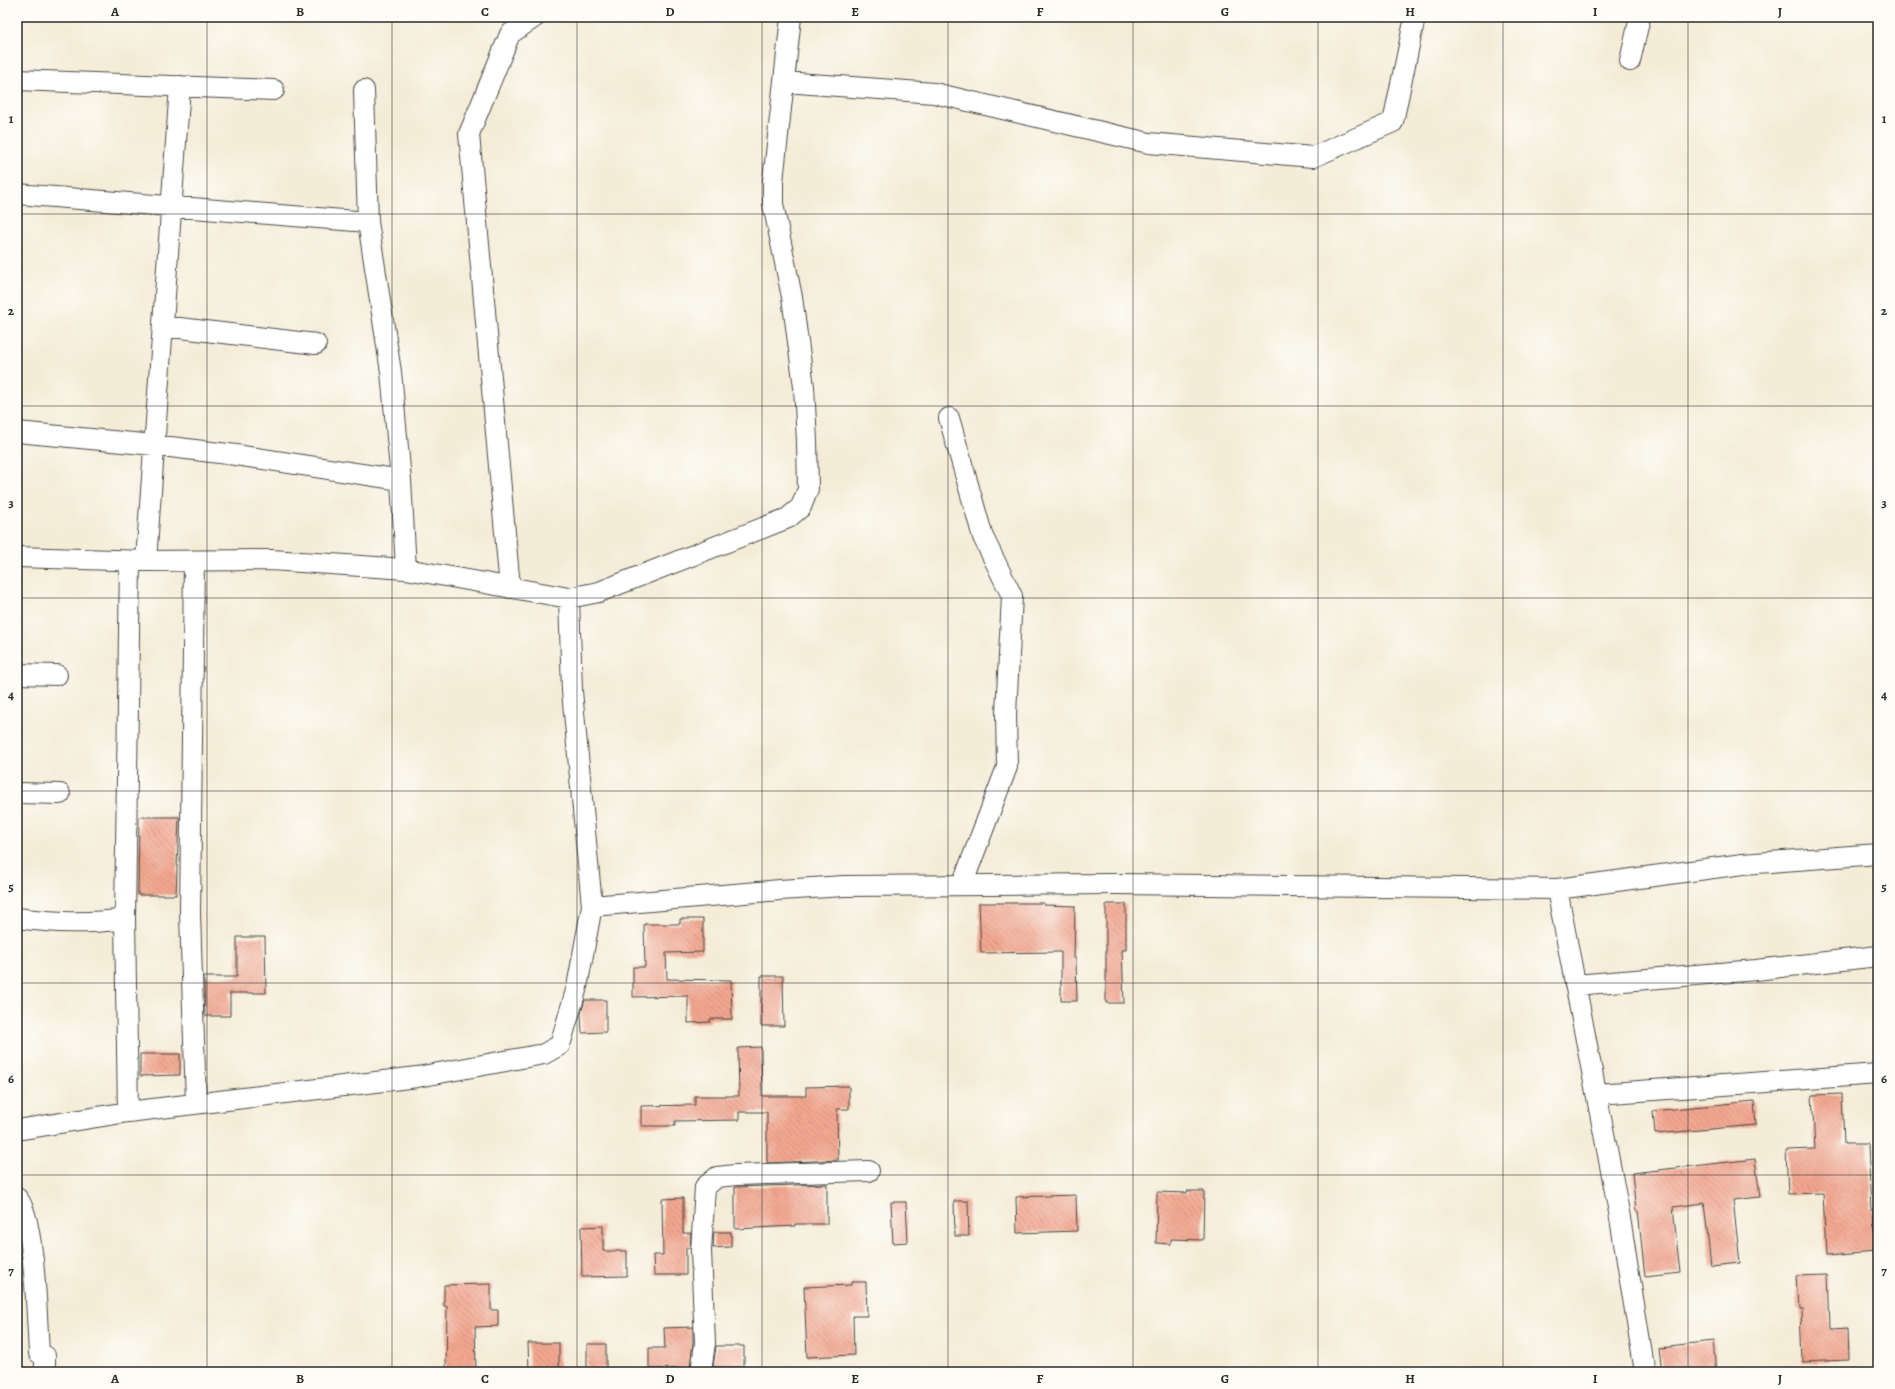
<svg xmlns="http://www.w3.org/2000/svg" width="1895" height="1389" viewBox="0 0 1895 1389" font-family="Alegreya,serif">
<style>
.building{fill:url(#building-back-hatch)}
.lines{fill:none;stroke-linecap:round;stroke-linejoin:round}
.minor-casing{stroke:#494845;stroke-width:22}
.minor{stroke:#fff;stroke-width:20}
.grid{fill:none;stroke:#2b2b2b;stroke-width:1;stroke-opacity:0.55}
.neatline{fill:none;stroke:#2b2b2b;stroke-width:1.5}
.grid-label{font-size:13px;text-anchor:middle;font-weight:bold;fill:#2b2b2b}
</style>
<defs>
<pattern id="building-back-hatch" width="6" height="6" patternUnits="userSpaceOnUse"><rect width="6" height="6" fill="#f3a790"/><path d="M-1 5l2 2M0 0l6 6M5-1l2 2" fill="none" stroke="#c58876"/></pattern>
</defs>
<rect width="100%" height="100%" fill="#fdfcf7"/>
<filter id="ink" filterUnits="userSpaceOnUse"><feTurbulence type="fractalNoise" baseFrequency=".025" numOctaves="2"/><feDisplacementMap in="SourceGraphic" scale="8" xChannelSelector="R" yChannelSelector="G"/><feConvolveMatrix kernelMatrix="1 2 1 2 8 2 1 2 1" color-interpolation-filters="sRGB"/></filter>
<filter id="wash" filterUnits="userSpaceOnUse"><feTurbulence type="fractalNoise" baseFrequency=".012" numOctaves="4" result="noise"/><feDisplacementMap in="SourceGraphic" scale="16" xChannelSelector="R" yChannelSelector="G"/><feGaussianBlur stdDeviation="0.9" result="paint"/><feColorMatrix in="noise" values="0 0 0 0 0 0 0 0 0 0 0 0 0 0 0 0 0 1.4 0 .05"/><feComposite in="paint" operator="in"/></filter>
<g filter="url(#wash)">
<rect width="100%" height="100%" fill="#f4ecd7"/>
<g id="blocks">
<!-- building -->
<path class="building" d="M139 817H179L176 895H138Z
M979 903H1044V905L1075 906 1074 958H1076L1077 1001H1061V952L981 953Z
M1106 904H1126V950H1122L1124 1003H1106Z
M680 919H703V952L666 953 667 979 731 980 732 1019H710V1022L688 1023V996L633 997V967H645L644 924H680Z
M237 937H265L266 993H230V1016H205L204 977H237Z
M761 976H783L784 1026H761Z
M585 1000H606V1032L582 1033 581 1013Z
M761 1047 762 1096H806V1087L849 1086V1109H837L838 1160 767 1163V1112H739V1120L675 1121V1126H641V1106L695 1105V1096H739L738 1048Z
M140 1054H180V1075L140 1076Z
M1842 1094 1844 1144H1868L1871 1210H1874L1876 1251 1826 1255 1823 1193 1788 1194 1786 1150 1815 1149 1812 1095Z
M1754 1101 1756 1125 1655 1134 1653 1111Z
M1755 1159 1760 1197 1733 1200 1740 1263 1711 1266 1704 1203 1673 1207 1680 1273 1645 1277 1638 1211H1636L1632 1173Z
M827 1184V1224H795V1226L735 1229V1187Z
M1187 1191H1204L1203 1240 1171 1239V1244L1156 1243 1157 1192 1187 1193Z
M1076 1195 1077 1231 1017 1233 1016 1197Z
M683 1198V1233H691L690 1248H686V1275H654L653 1255H663L662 1199Z
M954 1201H968L969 1236H955Z
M891 1202H906L908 1242 893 1243Z
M603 1226V1251H627V1276L582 1277 581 1227Z
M714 1232H731V1247L713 1248Z
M1828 1274 1830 1329 1847 1328 1848 1360 1803 1362 1801 1309H1798L1796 1275Z
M851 1282H866L867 1316H853L854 1355 807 1357 804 1287 851 1285Z
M491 1284V1310H498V1326L475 1327 476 1372H446L447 1306H444V1285Z
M693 1327V1342L690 1368 649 1369V1348H665L664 1328Z
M1714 1341 1717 1372H1662L1659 1347Z
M528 1343H559V1372H529Z
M587 1344H606V1368L587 1369Z
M716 1346H744V1367H713Z"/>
</g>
</g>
<g filter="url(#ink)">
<use href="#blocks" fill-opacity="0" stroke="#494845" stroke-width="1"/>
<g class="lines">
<!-- minor casing -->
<g class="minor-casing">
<path id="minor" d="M1630 61 1640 17
M17 80 274 90
M784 82 934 93 1149 143 1313 157 1393 122 1415 17
M364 90 368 222 391 372 401 480 406 569
M17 194 368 222
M163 326 316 344
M949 418 983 537 1012 596 1006 714 1007 767 962 885
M17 432 154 445 236 455 401 480
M17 557 146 561 271 560 406 569 569 598 599 592 788 518 801 507 808 489 807 441 804 387 792 297 773 204V181L791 17
M146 561 180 86
M194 561 190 914 196 1103
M510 588 469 134 510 34 535 17
M17 674 57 675
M17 793 60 794
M1557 889 1619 1212 1645 1372
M592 906 780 890 844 886 1116 884 1557 889 1743 864 1878 854
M17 918C56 923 86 924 125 919
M1575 985 1756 970 1878 956
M1597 1094 1878 1074
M128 1112 125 919 130 561
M17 1130 128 1112 417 1077 544 1054 560 1045 577 987 592 906 572 691 569 598
M17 1198C35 1214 37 1325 39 1353L45 1356V1372
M701 1372 705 1343 701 1251 705 1187 717 1177 736 1175 869 1171"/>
</g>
<!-- minor -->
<use href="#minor" class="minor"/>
</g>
</g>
<!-- grid -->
<path class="grid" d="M207 17V1372M392 17V1372M577 17V1372M762 17V1372M948 17V1372M1133 17V1372M1318 17V1372M1503 17V1372M1688 17V1372M17 214H1878M17 406H1878M17 598H1878M17 791H1878M17 983H1878M17 1175H1878"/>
<!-- margin -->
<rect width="1895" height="1389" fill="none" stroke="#fdfcf7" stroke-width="44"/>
<rect x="22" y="22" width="1851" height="1345" class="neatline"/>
<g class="grid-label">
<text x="115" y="16">A</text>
<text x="300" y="16">B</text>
<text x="485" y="16">C</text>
<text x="670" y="16">D</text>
<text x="855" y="16">E</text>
<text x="1040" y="16">F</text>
<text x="1225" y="16">G</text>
<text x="1410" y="16">H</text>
<text x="1595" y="16">I</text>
<text x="1780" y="16">J</text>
<text x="11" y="123">1</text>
<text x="1884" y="123">1</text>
<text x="11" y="315">2</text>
<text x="1884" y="315">2</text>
<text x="11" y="507">3</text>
<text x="1884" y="507">3</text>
<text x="11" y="699">4</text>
<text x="1884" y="699">4</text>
<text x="11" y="891">5</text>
<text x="1884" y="891">5</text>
<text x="11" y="1083">6</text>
<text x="1884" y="1083">6</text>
<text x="11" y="1275">7</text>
<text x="1884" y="1275">7</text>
<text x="115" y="1383">A</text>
<text x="300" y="1383">B</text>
<text x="485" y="1383">C</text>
<text x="670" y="1383">D</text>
<text x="855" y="1383">E</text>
<text x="1040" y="1383">F</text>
<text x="1225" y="1383">G</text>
<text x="1410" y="1383">H</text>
<text x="1595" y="1383">I</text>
<text x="1780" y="1383">J</text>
</g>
</svg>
